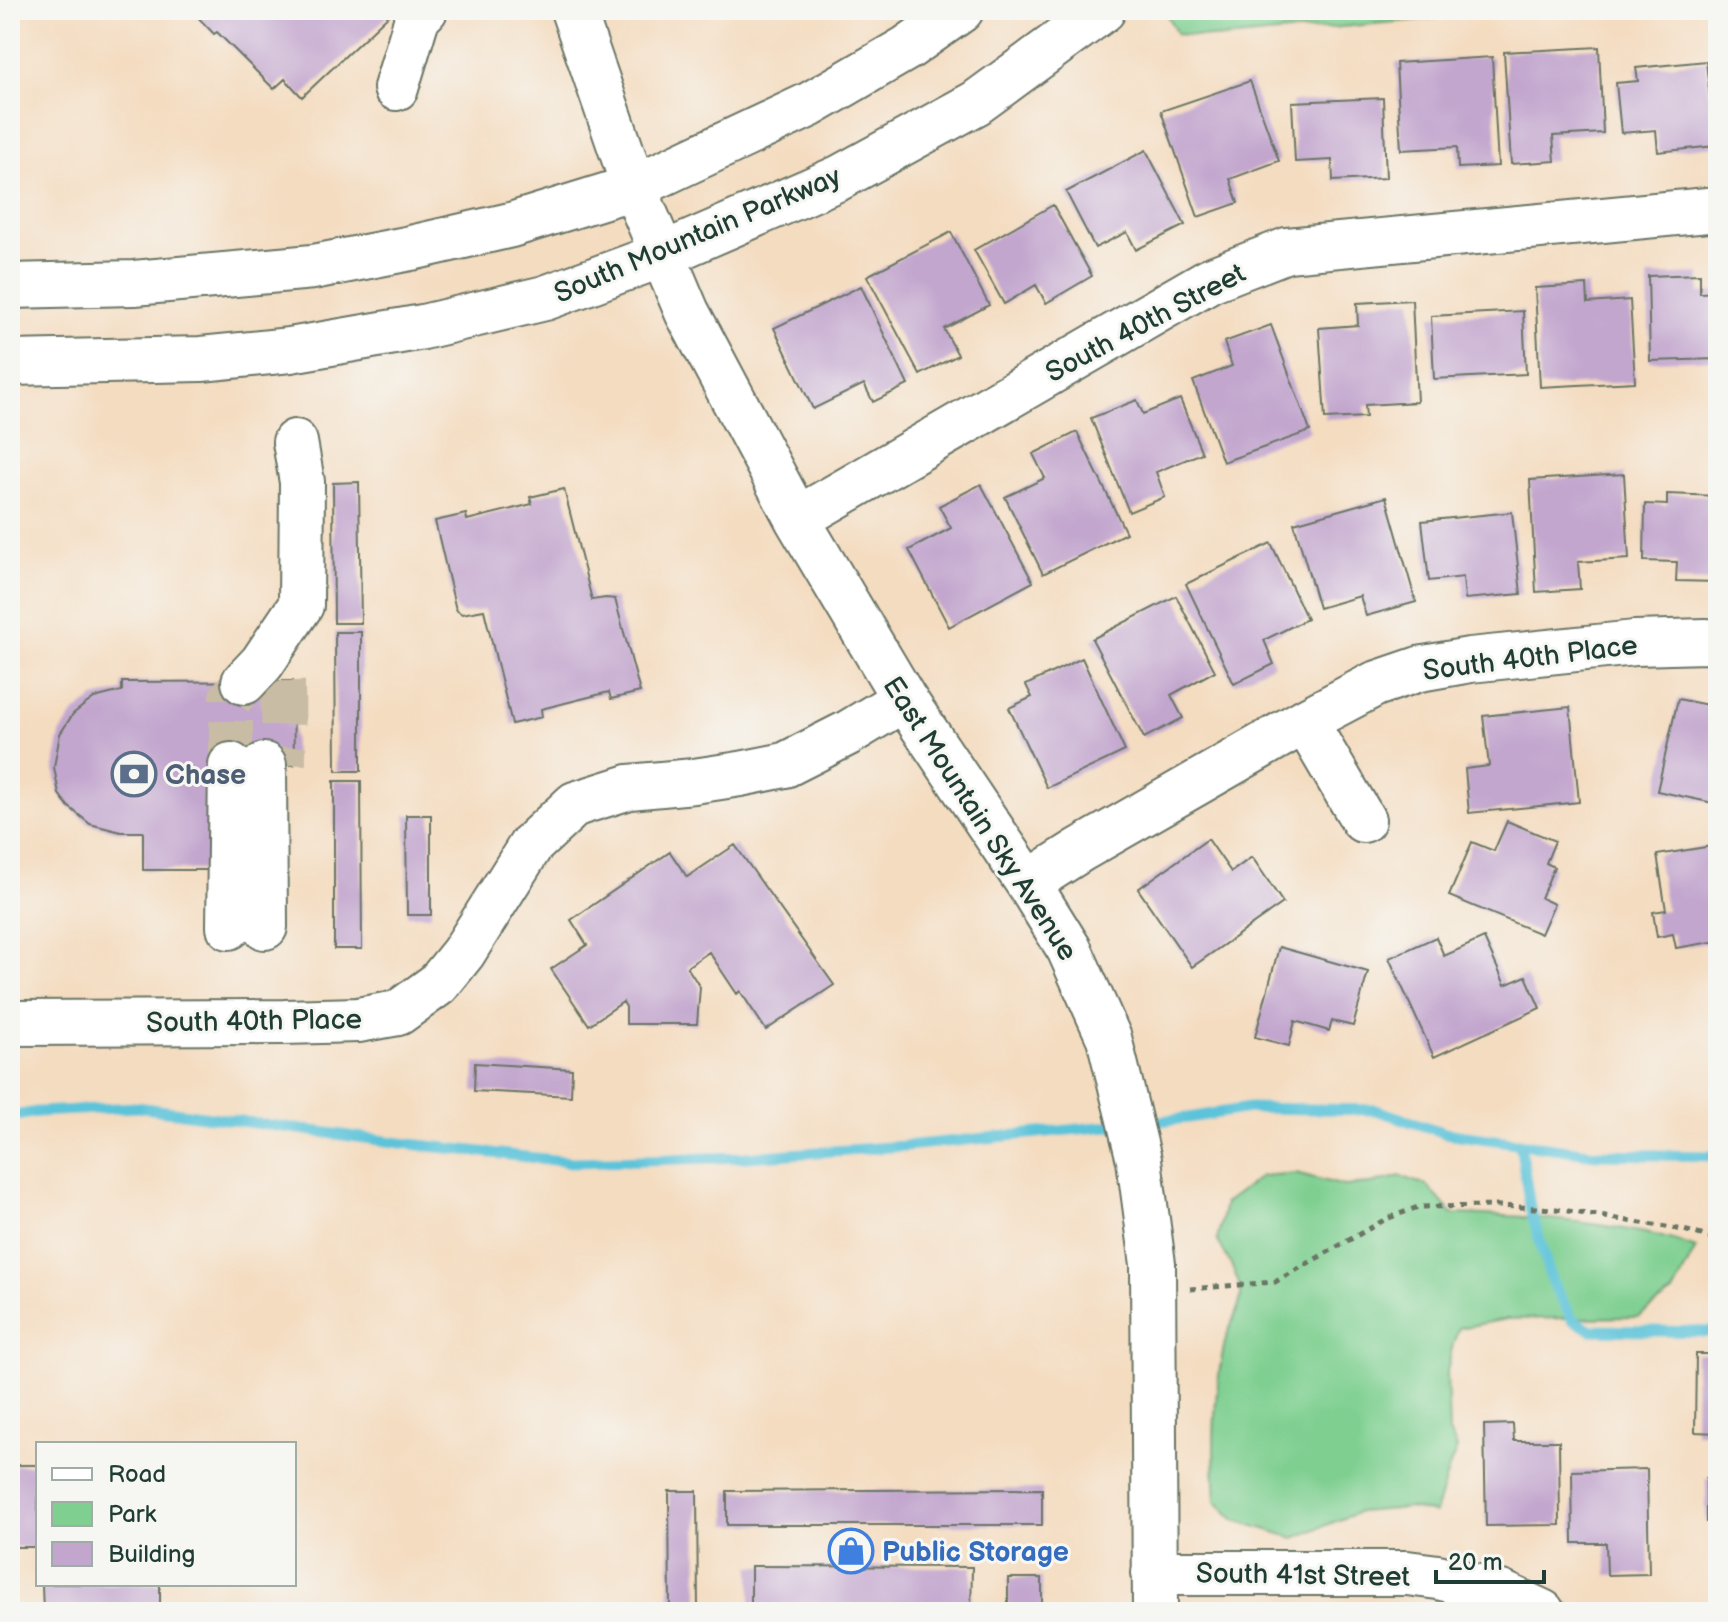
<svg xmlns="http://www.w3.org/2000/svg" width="1728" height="1622" viewBox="0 0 1728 1622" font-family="'Balsamiq Sans',sans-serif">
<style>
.green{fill:#7ecf90;stroke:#4e8662;stroke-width:2}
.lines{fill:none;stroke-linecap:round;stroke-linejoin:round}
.stream{stroke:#5cc3d9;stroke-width:11}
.building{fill:#c2a6ce}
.minor-tunnel{stroke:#c9bca4;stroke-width:44;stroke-dasharray:44 22;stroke-linecap:butt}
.minor-casing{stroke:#6a7565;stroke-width:48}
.path{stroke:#6a7565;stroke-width:5;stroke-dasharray:6 6;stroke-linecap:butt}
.minor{stroke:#fff;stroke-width:44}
.labels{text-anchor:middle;stroke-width:6;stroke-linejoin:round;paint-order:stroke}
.street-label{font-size:28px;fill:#1f3d34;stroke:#f6f6f2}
.service-label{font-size:28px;font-weight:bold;fill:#4e5e75;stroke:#f6f6f2;text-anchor:start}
.shop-label{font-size:28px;font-weight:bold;fill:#366cbe;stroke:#f6f6f2;text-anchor:start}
</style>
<rect width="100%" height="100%" fill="#f6f6f2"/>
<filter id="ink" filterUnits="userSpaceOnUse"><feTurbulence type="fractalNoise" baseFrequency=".0125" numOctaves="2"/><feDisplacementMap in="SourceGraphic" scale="16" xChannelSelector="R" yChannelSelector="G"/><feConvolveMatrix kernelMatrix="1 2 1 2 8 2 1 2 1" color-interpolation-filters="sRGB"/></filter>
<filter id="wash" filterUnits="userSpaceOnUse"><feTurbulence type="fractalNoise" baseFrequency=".006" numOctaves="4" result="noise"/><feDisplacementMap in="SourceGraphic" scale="32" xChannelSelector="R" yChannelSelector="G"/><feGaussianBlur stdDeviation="1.8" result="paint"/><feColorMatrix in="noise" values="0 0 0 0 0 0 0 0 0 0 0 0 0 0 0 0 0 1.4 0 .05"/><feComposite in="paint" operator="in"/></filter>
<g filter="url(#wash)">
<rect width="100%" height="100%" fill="#f4dcc0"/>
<!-- green -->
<path class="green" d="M1170 10H1524L1223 38 1177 34 1168 17Z
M1296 1173 1344 1186 1371 1184 1400 1176 1428 1186 1452 1214C1508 1215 1563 1218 1618 1228 1646 1233 1669 1237 1696 1248L1673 1293 1638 1317 1507 1319 1459 1328 1453 1344 1447 1371 1449 1433 1457 1448 1450 1465 1435 1513 1408 1508 1359 1512 1294 1538 1235 1520 1216 1501C1212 1447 1213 1395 1225 1342 1227 1330 1241 1306 1241 1296 1241 1280 1225 1253 1217 1240L1225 1203 1261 1176Z"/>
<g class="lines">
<!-- stream -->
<path class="stream" d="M10 1117 37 1112 137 1107 401 1143 572 1162 746 1157 905 1146 1120 1125
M1141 1123 1188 1118 1249 1108 1376 1110 1445 1133 1596 1154 1718 1156
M1520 1143 1530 1207 1551 1280 1572 1319 1591 1330 1718 1332"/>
</g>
<g id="blocks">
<!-- building -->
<path class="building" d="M191 10H394L302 97 285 79 274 89 217 32 214 34Z
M1599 47 1603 133 1553 136 1555 161 1511 164 1504 52Z
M1492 57 1498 166 1458 168 1457 147 1401 150 1396 63Z
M1706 61 1715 146 1658 152 1656 130 1621 133 1616 83 1638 81 1636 68Z
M1250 81 1279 161 1230 179 1238 203 1198 217 1161 111Z
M1383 98 1386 178 1333 181 1332 160 1295 162 1292 102Z
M1146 150 1185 225 1136 250 1127 232 1095 248 1066 192Z
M1053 205 1092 276 1046 303 1036 285 1004 304 974 250Z
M951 232 989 305 944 329 958 355 920 375 867 276Z
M1700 274V293L1718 292V359L1650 361 1648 276Z
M1587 285 1588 303 1630 300 1635 382 1540 387 1535 288Z
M861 286 908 385 873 402 864 384 813 409 774 328Z
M1412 300 1417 402 1365 405 1366 417 1325 419 1319 328 1358 325 1357 303Z
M1523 311 1526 374 1434 379 1431 316Z
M1271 325 1310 431 1223 462 1193 381 1232 366 1224 342Z
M1180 399 1202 453 1156 472 1165 497 1129 512 1091 418 1137 400 1143 414Z
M1077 432 1126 533 1043 574 1005 497 1045 478 1033 454Z
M1624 474 1629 559 1578 562 1580 589 1536 592 1530 480Z
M359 482 361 623H334L333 483Z
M981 484 1033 582 949 627 909 550 951 528 939 506Z
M564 489 592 600 606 598 615 599 640 692 611 699 609 692 541 709 542 717 512 724 484 610 462 614 456 610 435 521 466 514 467 520 532 504 530 497Z
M1667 494 1718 496V582L1676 581 1677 562 1644 561 1645 504 1667 505Z
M1386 497 1416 602 1366 616 1360 596 1319 608 1294 523Z
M1512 512 1521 594 1465 599 1463 577 1429 581 1422 521Z
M1271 543 1307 619 1264 640 1274 664 1234 684 1186 584Z
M1176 596 1215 671 1171 695 1183 718 1144 738 1092 639Z
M335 632H361V771H336Z
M1082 658 1125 751 1047 788 1009 708 1032 697 1026 685Z
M293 681 294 765H231L215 870H143V832H121L90 824 68 806 59 794 54 767 60 734 73 714 83 706 94 698 122 691V682Z
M1678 699 1718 707V804L1657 791Z
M1570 707 1579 802 1469 813 1465 769 1489 766 1483 716Z
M334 781H361L362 949H334Z
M406 815H431V915H407Z
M1507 821 1555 841 1546 863 1554 867 1541 898 1554 904 1541 934 1449 896 1472 842 1494 851Z
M1208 839 1231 872 1252 857 1283 903 1192 967 1138 889Z
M735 845 834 985 766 1030 740 991 737 994 709 952 687 967 700 987 697 1024H626V1007L623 1002 589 1025 551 969 587 945 571 920 670 852 687 877Z
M1718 845V941L1676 948 1673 934 1657 937 1653 912 1666 910 1657 855Z
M1436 937 1444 956 1484 938 1505 985 1526 976 1540 1008 1434 1057 1389 958Z
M1279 947 1368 972 1353 1026 1332 1021 1329 1031 1295 1021 1289 1046 1255 1037Z
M475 1063 572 1069 571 1096 474 1091Z
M1696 1354H1718V1433L1695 1432Z
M1513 1424 1514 1441H1559L1560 1525 1486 1526 1484 1425Z
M14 1465H38V1547H10V1492H14Z
M1647 1469 1649 1574 1607 1575 1606 1543H1573L1572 1471Z
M1706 1478 1718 1479V1522H1706Z
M1042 1489V1525H727V1491Z
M669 1491H697L698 1612H670Z
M1712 1536H1718V1612H1714Z
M751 1566 972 1567 971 1612H751Z
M1008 1578H1042V1612H1008Z
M42 1584H160V1612H43Z"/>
</g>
</g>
<g filter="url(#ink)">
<use href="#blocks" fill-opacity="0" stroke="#6a7565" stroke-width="2"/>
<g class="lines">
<!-- minor-tunnel -->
<path class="minor-tunnel" d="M283 681 284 765
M231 765V698L244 682"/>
<!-- minor casing -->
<g class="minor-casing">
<path id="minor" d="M573 10 634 187 687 312 797 519 904 699 1028 883 1069 949 1109 1038 1139 1160 1153 1264 1155 1612
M396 88 417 18 425 10
M10 286 134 283 313 267 411 248 511 225 634 187 809 105 907 48 961 10
M10 363 201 359 290 350 423 327 545 298 662 255 839 178 976 103 1103 10
M797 519 1210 280 1287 250 1718 209
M244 682 262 663 301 605 302 482 295 442
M1305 721 1363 820
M264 765 265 927
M1028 883 1080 850 1305 721 1375 684 1419 669 1470 660 1635 643 1706 641 1718 643
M229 927 231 765
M10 1023 284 1022 358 1020 398 1013 438 984 463 953 531 845 575 804 629 787 694 781 740 774 785 765 848 733 904 699
M1154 1573H1407L1438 1577 1501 1593 1542 1612"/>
</g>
<!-- path -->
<path class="path" d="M1190 1289 1275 1282 1386 1219 1418 1207 1499 1206 1556 1209 1684 1230 1718 1240"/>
<!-- minor -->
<use href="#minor" class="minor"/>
</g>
</g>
<!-- icons -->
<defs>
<g id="bank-ring" transform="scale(2.3)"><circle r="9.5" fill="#f6f6f2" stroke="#5c6f8a" stroke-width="1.5"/><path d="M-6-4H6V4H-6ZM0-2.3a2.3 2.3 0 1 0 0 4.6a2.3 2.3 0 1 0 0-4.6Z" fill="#5c6f8a"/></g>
<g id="shop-ring" transform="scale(2.3)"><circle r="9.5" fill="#f6f6f2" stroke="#3f7fe0" stroke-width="1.5"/><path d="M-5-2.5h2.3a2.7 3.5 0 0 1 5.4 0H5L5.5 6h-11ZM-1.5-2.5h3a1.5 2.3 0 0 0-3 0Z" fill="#3f7fe0"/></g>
</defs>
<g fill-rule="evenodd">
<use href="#bank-ring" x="134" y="774"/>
<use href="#shop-ring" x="851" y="1551"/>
</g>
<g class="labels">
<!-- street labels -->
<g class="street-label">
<text transform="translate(697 234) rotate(-23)" y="10">South Mountain Parkway</text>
<text transform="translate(1145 322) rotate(-28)" y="10">South 40th Street</text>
<text transform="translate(1530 657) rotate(-7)" y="10">South 40th Place</text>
<text transform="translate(981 818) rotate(57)" y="10">East Mountain Sky Avenue</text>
<text transform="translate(254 1020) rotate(-1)" y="10">South 40th Place</text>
<text transform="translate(1303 1574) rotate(1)" y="10">South 41st Street</text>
</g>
<!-- service labels -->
<g class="service-label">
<text x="165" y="784">Chase</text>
</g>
<!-- shop labels -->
<g class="shop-label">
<text x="882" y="1561">Public Storage</text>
</g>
</g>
<!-- margin -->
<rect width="1728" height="1622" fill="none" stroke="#f6f6f2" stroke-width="40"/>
<!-- legend -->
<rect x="36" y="1442" width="260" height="144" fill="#f6f6f2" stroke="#a0aca6" stroke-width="2"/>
<rect x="52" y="1468" width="40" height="12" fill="#ffffff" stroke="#a0aca6" stroke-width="2"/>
<text x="108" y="1482" font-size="24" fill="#1f3d34">Road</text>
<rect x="52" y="1502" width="40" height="24" fill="#7ecf90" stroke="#a0aca6" stroke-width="2"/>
<text x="108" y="1522" font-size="24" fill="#1f3d34">Park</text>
<rect x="52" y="1542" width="40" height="24" fill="#c2a6ce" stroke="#a0aca6" stroke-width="2"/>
<text x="108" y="1562" font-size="24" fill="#1f3d34">Building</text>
<!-- scale -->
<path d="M1436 1570v12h108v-12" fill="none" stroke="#1f3d34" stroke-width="4"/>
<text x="1448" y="1570" font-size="24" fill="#1f3d34" stroke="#f6f6f2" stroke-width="6" paint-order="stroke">20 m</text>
</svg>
